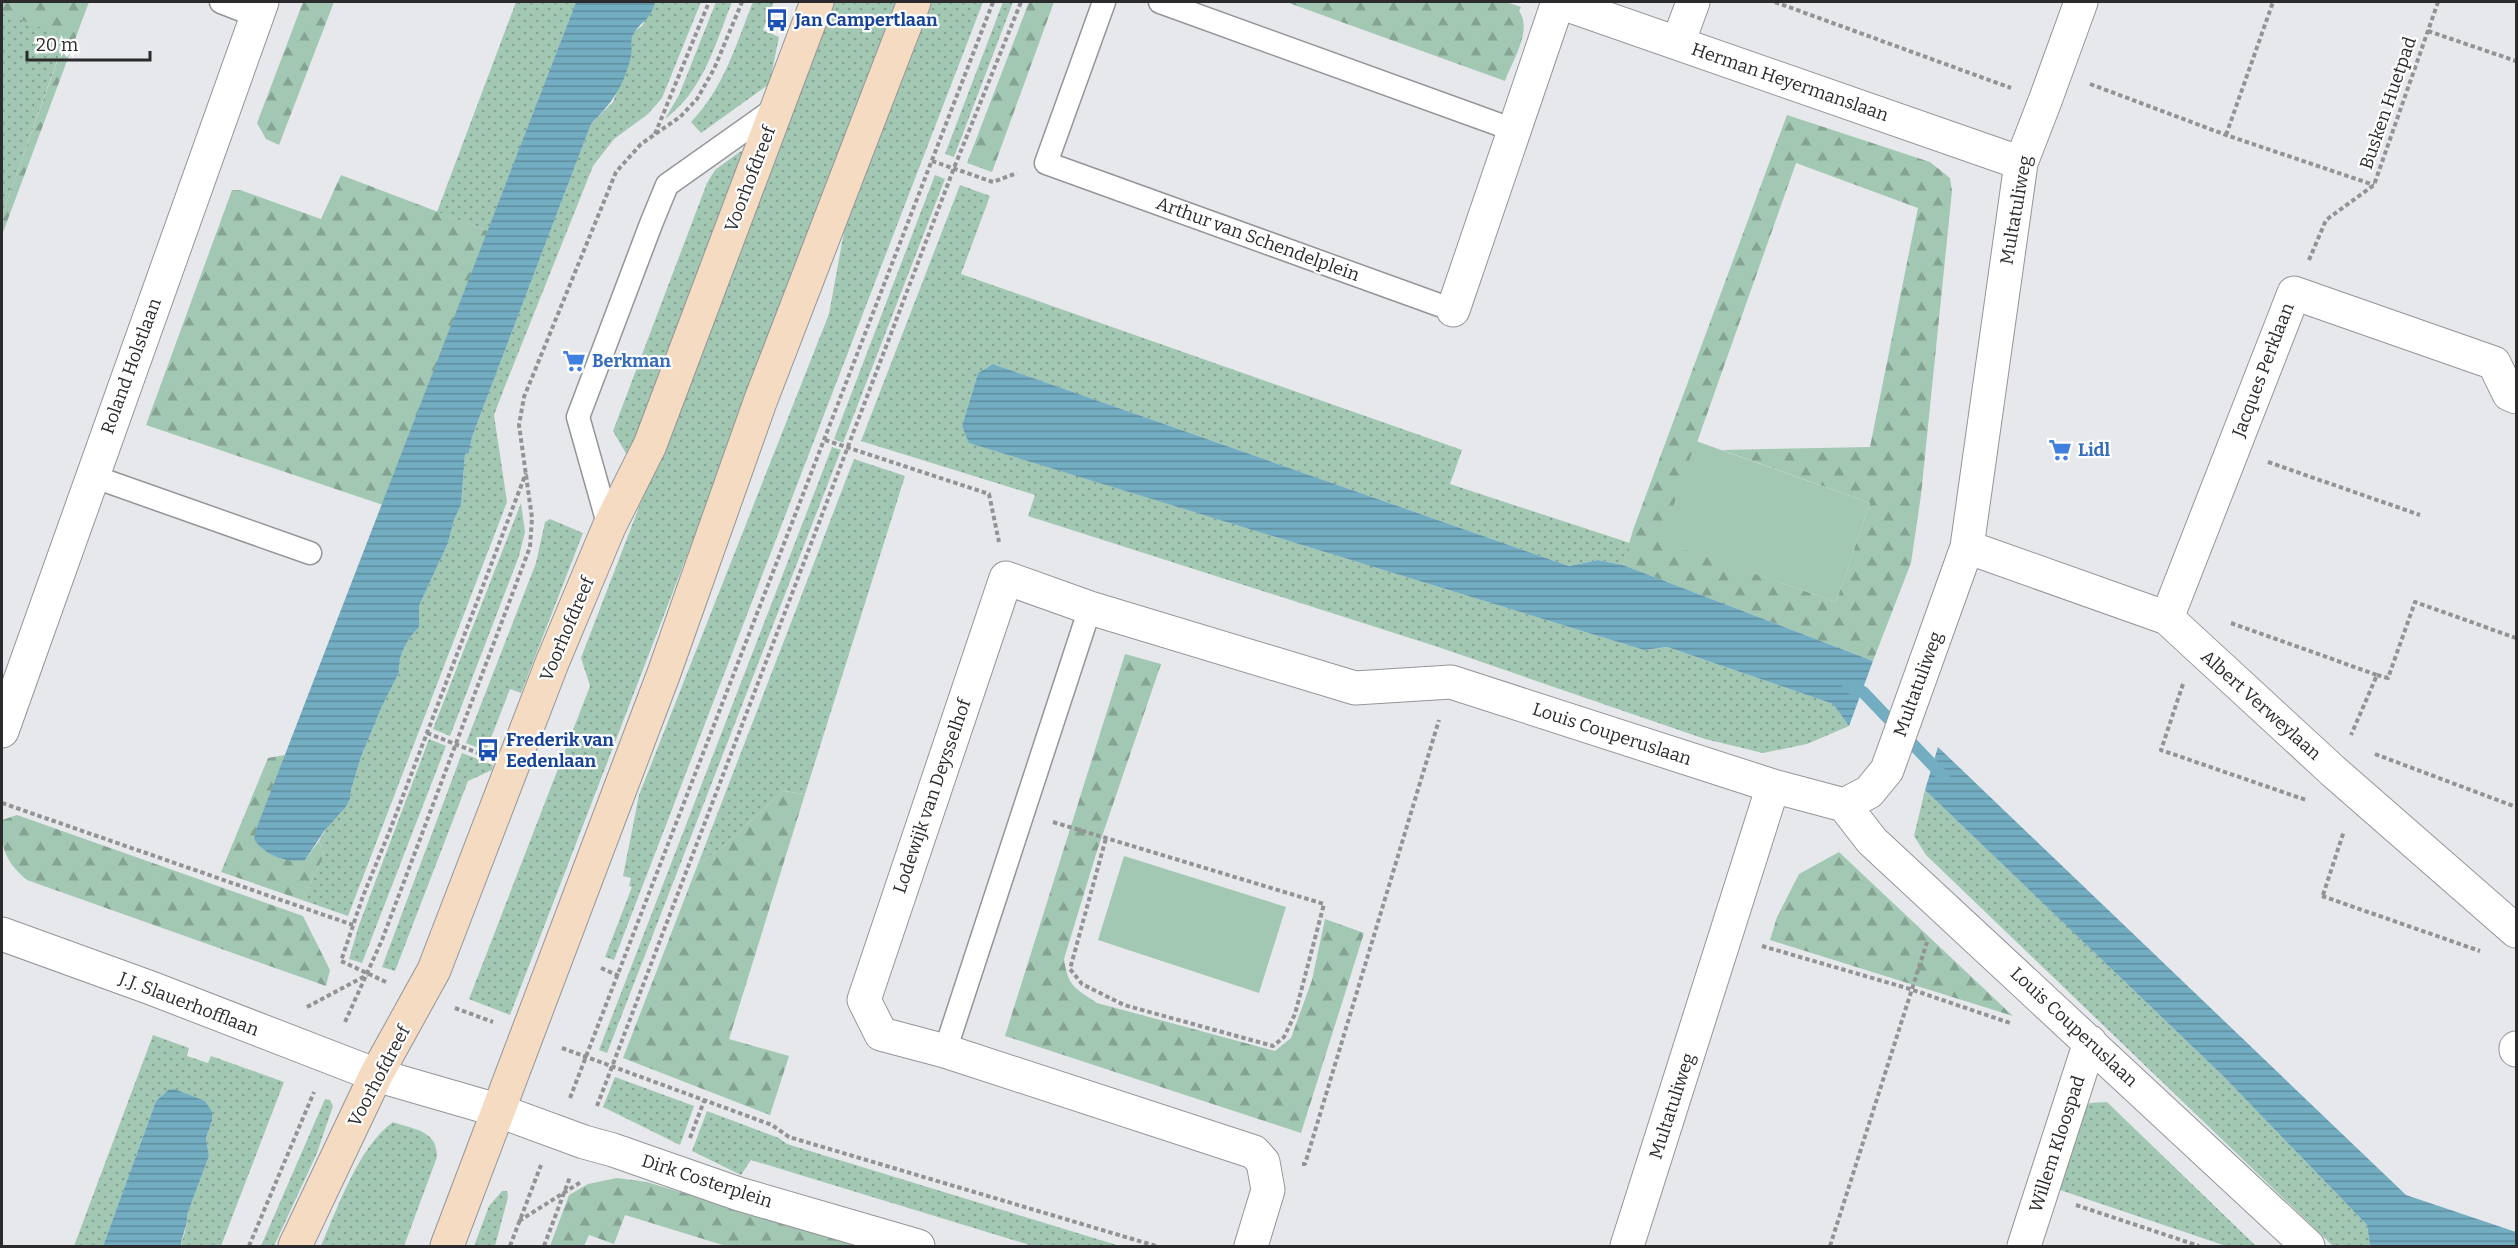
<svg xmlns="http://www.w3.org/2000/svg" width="2518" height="1248" viewBox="0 0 2518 1248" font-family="Bitter,serif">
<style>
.grass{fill:url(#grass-dots)}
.forest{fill:url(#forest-firs);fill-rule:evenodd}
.green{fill:#a2c8b3}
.water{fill:url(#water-rules)}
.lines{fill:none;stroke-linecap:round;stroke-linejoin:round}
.stream{stroke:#73adc2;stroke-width:12}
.lane-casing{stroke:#949599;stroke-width:25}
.street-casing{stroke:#949599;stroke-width:35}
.secondary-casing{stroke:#949599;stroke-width:35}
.path{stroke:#939396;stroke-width:4;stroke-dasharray:4.5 3;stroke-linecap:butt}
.lane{stroke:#fff;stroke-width:22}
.street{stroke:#fff;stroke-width:33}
.secondary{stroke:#f4dbc1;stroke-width:33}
.labels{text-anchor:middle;stroke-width:4.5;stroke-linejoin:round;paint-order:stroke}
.transit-label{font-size:18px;font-weight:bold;fill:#164399;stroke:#fff;text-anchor:start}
.street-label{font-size:18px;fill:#2b2b2d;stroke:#fff}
.shop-label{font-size:18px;font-weight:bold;fill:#366cbe;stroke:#fff;text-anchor:start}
</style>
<defs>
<pattern id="grass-dots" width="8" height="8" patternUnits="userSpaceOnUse" patternTransform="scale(1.5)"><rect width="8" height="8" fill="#a2c8b3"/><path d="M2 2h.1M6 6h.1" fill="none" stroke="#84a392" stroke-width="1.8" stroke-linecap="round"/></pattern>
<pattern id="forest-firs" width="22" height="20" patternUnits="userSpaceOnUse" patternTransform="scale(1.5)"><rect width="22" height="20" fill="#a2c8b3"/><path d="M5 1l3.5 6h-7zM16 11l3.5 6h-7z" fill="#84a392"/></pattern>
<pattern id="water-rules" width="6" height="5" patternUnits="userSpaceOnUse" patternTransform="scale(1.5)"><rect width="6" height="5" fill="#73adc2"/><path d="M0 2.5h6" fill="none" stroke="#5f8d9e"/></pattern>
</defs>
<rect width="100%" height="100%" fill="#e7e8ec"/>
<!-- grass -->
<path class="grass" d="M516 2H576L488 231 437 212Z
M655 2H701L662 98 648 114 614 139 593 166 505 386 494 415 507 502 348 916 302 900 324 856 319 841 331 821 340 814 350 799 351 790 361 757 382 706 399 673C397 656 408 638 419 626V606L424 595 448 543 454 520 461 505 465 454 469 453 472 437 591 124 613 102 631 56 630 42 634 31 642 26Z
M716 2H732C715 44 704 90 665 119L679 95Z
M753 2H774L763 30 779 37 770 81 768 85 701 133 691 122C724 88 736 44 753 2Z
M833 2H900L510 1015 469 999 590 686 581 658Z
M924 2H983L614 960 605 957 632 887 629 886 631 878 623 876 639 795 829 314 852 188Z
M1003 2H1013L954 157 945 154Z
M2 13 66 36 2 215Z
M741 151 749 155 628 457 613 431 707 183 715 170Z
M935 175 945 179 843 443 834 439Z
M960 185 990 196 961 274 1462 450 1450 484 1630 543 1623 565 1598 560 1569 566 993 364 978 373 962 426 970 443 1644 650 1667 647 1833 704 1849 726 1807 744 1763 753 1705 739 1438 647 1028 516 1035 495 861 441Z
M832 447 841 450 607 1053 599 1050Z
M854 459 905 476 805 794 783 791 723 847 698 864Z
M521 503 525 532 519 556 450 736 433 729Z
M550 519 583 533 521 693 510 689 486 751 466 743 536 563 545 522Z
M429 739 446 746 362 963 349 959 359 925Z
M462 753 493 765 492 770 468 781 395 971 382 967Z
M1925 790 2223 1076 2367 1225 2370 1246H2333L1926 855 1914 836Z
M153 1035 189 1048 187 1056 208 1063 211 1056 284 1082 221 1246H181C183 1236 188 1226 187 1215L209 1156 206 1138 212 1121V1112L168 1090 156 1101 103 1246H74Z
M615 1077 694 1106 680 1145 603 1107Z
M325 1099 330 1100 333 1106 317 1153 274 1246H261Z
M2107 1102 2256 1246H2226L2054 1188 2079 1113 2090 1103Z
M707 1111 779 1138 787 1144 1120 1246H1033L751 1160 741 1175 692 1151Z
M393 1122C415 1130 437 1130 437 1157L404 1246H321C337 1209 359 1146 393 1122Z
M502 1191H507L508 1197 495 1246H474L489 1206Z"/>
<!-- forest -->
<path class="forest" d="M2 2H89L2 235V215L66 37 2 13Z
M303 2H334L279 145 266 139 257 123Z
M1029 2H1054L992 172 967 163Z
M1286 2H1506L1521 7 1519 11C1533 30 1512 61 1505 81Z
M1787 115 1930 162 1950 178 1952 191 1921 495 1911 563 1873 661 1623 565 1633 530ZM1796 163 1918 208 1870 447 1722 450 1870 503 1836 602 1662 541Z
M341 175 488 231 383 505 146 425 232 190H240L321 219Z
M1125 654 1161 664 1097 851 1064 959C1068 987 1075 988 1097 1003L1275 1051 1291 1038 1312 980 1325 919 1364 933 1301 1133 1005 1036Z
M285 755 254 839 305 860 319 841 324 856 302 900 221 872 268 758Z
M783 791 805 794 729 1039 789 1056 770 1115 623 1058 698 864 723 847Z
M17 815 303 916 330 970 326 986 27 880C6 862 0 848 2 820Z
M1839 852 2013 1016 1770 940 1777 917 1799 874Z
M617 1178 647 1182 856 1246H726L625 1215 614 1244 589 1235 584 1246H550L569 1195 588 1184Z"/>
<!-- green -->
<path class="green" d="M1696 441 1870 503 1836 602 1661 541Z
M1124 856 1286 907 1259 993 1098 940Z"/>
<!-- water -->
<path class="water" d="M576 2H655V3C649 22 641 21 634 33 629 41 633 48 631 56 624 86 612 103 591 124L472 437 469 453 465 454 461 505 454 520 448 543 424 595 419 606V627C408 638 397 656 399 673L382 706 361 757 351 790 350 799 345 808 325 830 305 860C287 863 264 855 254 839L257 827Z
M993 364 1569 566 1598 560 1623 565 1873 661 1849 726 1833 704 1667 647 1644 650 969 443 962 426 978 373Z
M1938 747 2406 1195 2516 1232V1246H2370L2367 1225 2223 1076 1925 790Z
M174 1089 205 1101 212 1112V1121L206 1138 209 1156 187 1215C188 1226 182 1234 181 1245L103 1246 156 1101 168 1090Z"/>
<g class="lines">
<!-- stream -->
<path class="stream" d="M1848 687 1863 692 1944 777"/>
<!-- lane casing -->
<g class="lane-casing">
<path id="lane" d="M221 2 257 16
M1104 2 1046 163 1453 310
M1160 2 1514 130
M92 476 310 553
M609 527 578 417 651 224 667 185 777 107
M945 1051 1090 608"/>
</g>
<!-- street casing -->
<g class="street-casing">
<path id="street" d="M1559 2 2021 163
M1678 43 1693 2
M1453 310 1558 2
M1967 547 2167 618 2333 771 2516 931
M2167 618 2294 293 2494 363 2509 394 2516 397
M2 731 262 2
M1844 805 1872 841 2308 1246
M2 934 151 988 376 1075 497 1110 584 1142 613 1150 739 1194 918 1246
M2516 1050V1048
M1251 1246 1268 1190 1263 1162 1254 1152 945 1051 881 1034 864 1000 1006 578 1090 608 1355 688 1451 682 1773 786
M1627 1246 1773 786 1844 805 1869 792 1887 770 1967 547 2021 163 2045 101 2081 2
M2024 1246 2090 1042"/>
</g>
<!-- secondary casing -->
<g class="secondary-casing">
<path id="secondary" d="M295 1246 376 1075 434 970 552 663 609 527 650 445 817 2
M447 1246 664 673 760 402 914 2"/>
</g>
<!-- path -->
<path class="path" d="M1775 2 2011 88
M2428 31 2516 61
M2090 84 2226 135 2374 185
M655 134 709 2
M2226 135 2273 2
M932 161 993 182 1017 173
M2309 260 2326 220 2374 185 2438 2
M825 440 989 494 999 542
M2268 462 2420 515
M2231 623 2377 675 2351 735
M2377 675 2388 678 2415 602 2516 638
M2183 684 2161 750 2306 800
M427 733 478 753
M2375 754 2516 807
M2 803 353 925
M1053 822 1324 904 1295 1014 1284 1037 1273 1046 1124 1005 1082 984 1070 969 1106 838
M2323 895 2344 831
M2322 896 2480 951
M1762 946 1910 989 2010 1023
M601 968 619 976
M386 982 341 961 363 896 390 830 526 473
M307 1007 367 975
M455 1008 493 1022
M345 1022 382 940 530 547 532 518 519 425 524 397 616 172 641 144 680 117 697 99 714 69 742 2
M562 1048 772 1125 789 1137 1156 1246
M570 1098 993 2
M597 1106 954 168 1021 2
M690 1138 704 1101
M1302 1164H1305L1439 720
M2076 1205 2199 1246
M519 1221 581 1182
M249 1246 314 1092
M510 1246 541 1165
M544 1246 570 1177
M1830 1246 1927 942"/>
<!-- lane -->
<use href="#lane" class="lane"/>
<!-- street -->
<use href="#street" class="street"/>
<!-- secondary -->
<use href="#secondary" class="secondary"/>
</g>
<!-- icons -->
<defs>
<g id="bus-bare" transform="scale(1.8)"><path d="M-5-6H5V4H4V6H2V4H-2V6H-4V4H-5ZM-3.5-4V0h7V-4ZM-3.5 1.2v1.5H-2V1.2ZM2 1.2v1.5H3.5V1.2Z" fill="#1a4fb4" stroke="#fff" stroke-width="2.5" paint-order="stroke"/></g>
<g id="supermarket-bare" transform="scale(1.8)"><path d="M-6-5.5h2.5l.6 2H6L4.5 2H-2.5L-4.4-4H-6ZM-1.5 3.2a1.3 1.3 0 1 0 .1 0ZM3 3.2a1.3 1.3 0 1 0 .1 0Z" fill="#3f7fe0" stroke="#fff" stroke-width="2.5" paint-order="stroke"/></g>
</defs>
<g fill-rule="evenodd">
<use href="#bus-bare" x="777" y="20"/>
<use href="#supermarket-bare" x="574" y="361"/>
<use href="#supermarket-bare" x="2060" y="450"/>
<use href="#bus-bare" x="488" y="750"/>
</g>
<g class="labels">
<!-- transit labels -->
<g class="transit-label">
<text x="795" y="26">Jan Campertlaan</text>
<text x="506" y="746">Frederik van<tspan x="506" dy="21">Eedenlaan</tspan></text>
</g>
<!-- street labels -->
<g class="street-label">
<text transform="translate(1790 82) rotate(19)" y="6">Herman Heyermanslaan</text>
<text transform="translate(2388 103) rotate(-71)" y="6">Busken Huetpad</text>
<text transform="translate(750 179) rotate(-69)" y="6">Voorhofdreef</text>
<text transform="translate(2016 210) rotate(-80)" y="6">Multatuliweg</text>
<text transform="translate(1258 239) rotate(20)" y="6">Arthur van Schendelplein</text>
<text transform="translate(131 366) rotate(-70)" y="6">Roland Holstlaan</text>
<text transform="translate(2263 370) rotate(-69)" y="6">Jacques Perklaan</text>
<text transform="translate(567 629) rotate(-67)" y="6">Voorhofdreef</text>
<text transform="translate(1918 684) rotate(-70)" y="6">Multatuliweg</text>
<text transform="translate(2261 705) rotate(42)" y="6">Albert Verweylaan</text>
<text transform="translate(1612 734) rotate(18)" y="6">Louis Couperuslaan</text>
<text transform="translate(932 796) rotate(-71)" y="6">Lodewijk van Deysselhof</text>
<text transform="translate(189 1004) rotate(21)" y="6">J.J. Slauerhofflaan</text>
<text transform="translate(2074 1027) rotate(43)" y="6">Louis Couperuslaan</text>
<text transform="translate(379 1076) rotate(-62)" y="6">Voorhofdreef</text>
<text transform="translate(1672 1106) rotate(-72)" y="6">Multatuliweg</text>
<text transform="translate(2057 1144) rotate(-72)" y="6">Willem Kloospad</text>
<text transform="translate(707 1181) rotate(18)" y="6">Dirk Costerplein</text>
</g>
<!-- shop labels -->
<g class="shop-label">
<text x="592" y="367">Berkman</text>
<text x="2078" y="456">Lidl</text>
</g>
</g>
<!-- border -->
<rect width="2518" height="1248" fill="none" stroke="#2b2b2d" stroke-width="6"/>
<!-- scale -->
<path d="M27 51v9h123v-9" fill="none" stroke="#2b2b2d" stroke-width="3"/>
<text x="36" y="51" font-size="18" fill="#2b2b2d" stroke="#ffffff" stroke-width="4.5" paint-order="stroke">20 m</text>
</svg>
